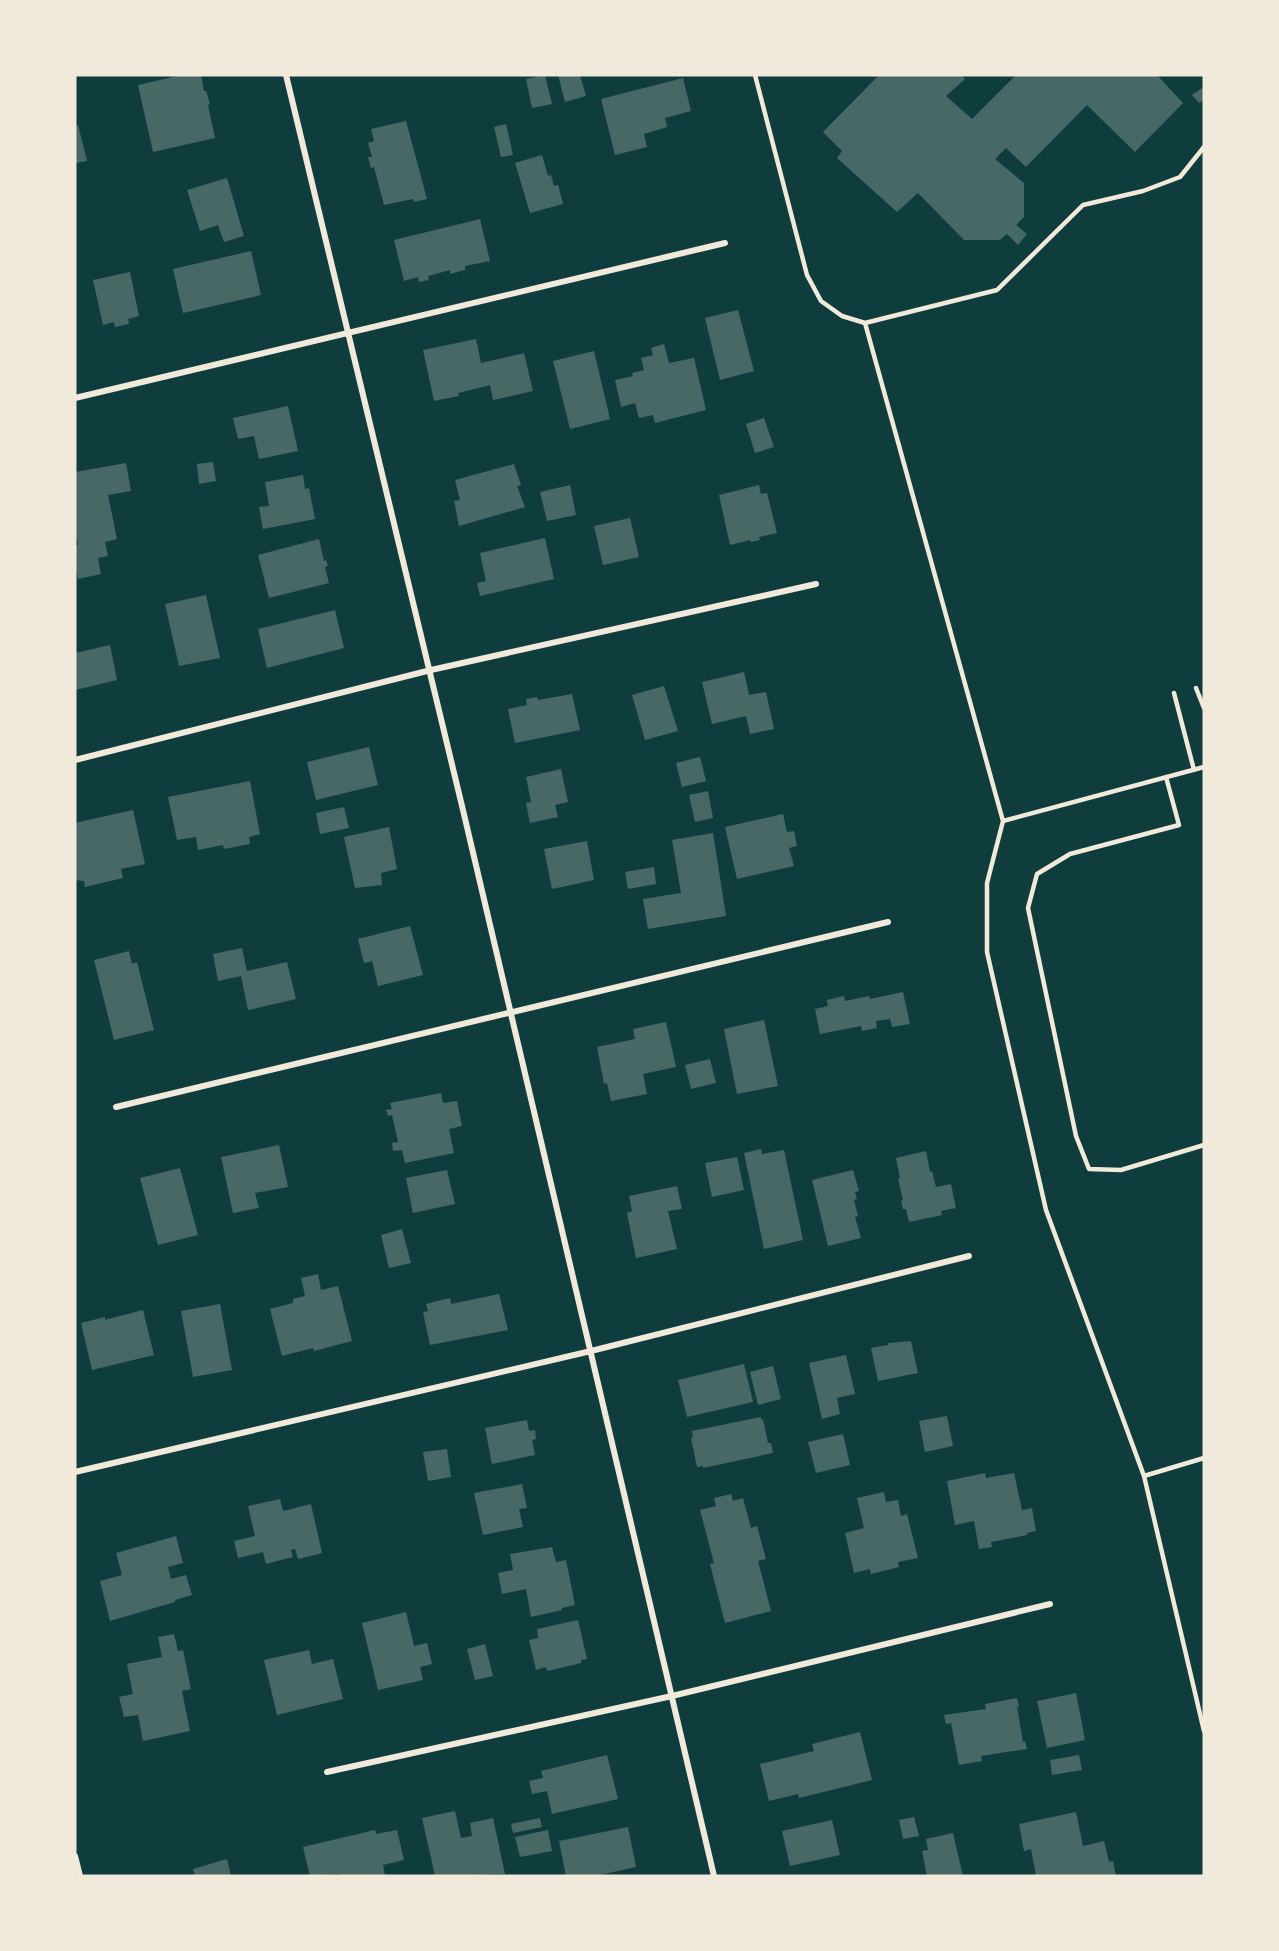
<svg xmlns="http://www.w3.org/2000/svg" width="1279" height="1951" viewBox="0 0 1279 1951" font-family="Ubuntu,sans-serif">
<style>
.building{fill:#486865}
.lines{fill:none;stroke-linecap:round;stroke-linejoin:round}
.service{stroke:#f1e9da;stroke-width:4.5}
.minor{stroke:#f1e9da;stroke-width:6}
</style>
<rect width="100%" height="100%" fill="#0f3d3e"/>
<!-- building -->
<path class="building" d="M182 75H201L204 91H206L210 104 208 105 215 138 153 152 138 85Z
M545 75 552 104 532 108 526 79Z
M558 75H580L586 96 565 102Z
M879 75H961L965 79 946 96 972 119 1016 75H1157L1183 103 1135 152 1087 105 1026 167 1006 148 995 159 1024 183V217L1016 225 1027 234 1018 245 1007 234 1000 240H964L918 193 897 212 837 158 842 151 823 132Z
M683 78 691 111 665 118 667 127 644 134 647 147 615 155 601 99Z
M1204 87V100L1199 103 1192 95Z
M406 121 427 199 414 202 413 199 384 205 374 167 371 168 368 157H372L368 143 374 141 371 129Z
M506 124 513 155 501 157 494 127Z
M78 125 87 161 75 163V126Z
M542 155 548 176 551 175 554 186 558 185 563 204 530 213 515 163Z
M227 178 244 236 224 242 218 225 200 231 187 190Z
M480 219 490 261 465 266V270L450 274V270L428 276 429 280 419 282 418 277 404 281 394 240Z
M251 251 261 295 183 313 173 269Z
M130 272 139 316 128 319 129 324 115 327 114 322 103 325 93 280Z
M738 310 754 371 720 380 705 318Z
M476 339 481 363 524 353 533 391 493 400 490 385 458 393 459 396 434 401 423 350Z
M664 344 669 363 694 358 706 410 655 423 653 415 639 418 635 403 621 407 615 380 633 376 632 373 644 370 641 358 653 355 651 348Z
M594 351 610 419 570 429 553 361Z
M288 406 298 451 259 459 254 436 238 439 233 418Z
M764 418 774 447 755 453 746 424Z
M213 462 216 481 199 484 197 464Z
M126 463 131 491 108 495 117 539 105 542 108 556 98 558 101 574 78 579 75 564V545H78L75 531V472Z
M514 464 521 485 517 486 525 507 459 526 454 501 460 500 455 480Z
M303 475 305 489 309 488 315 519 263 529 259 507 269 506 265 482Z
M570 485 576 515 547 521 540 492Z
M759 485 761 494 767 493 777 533 759 537 760 540 751 542 750 540 730 545 719 495Z
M630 518 639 557 603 565 594 526Z
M545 538 554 579 480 596 477 583 486 581 480 553Z
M319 539 324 561 326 560 328 566 325 567 329 583 269 598 258 555Z
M206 595 220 658 179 666 165 604Z
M335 610 344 648 267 668 258 629Z
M110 645 117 680 75 690V653Z
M744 672 749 695 766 692 774 729 750 734 746 716 712 724 702 682Z
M664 686 678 731 645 740 632 695Z
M572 694 580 730 515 743 508 709 527 705 526 699 537 697 538 700Z
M369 747 378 785 316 800 307 762Z
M700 757 706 781 682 787 676 763Z
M561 769 568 802 555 805 558 817 530 823 526 803 531 802 526 777Z
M250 781 260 834 249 837 250 844 224 849 223 845 198 850 196 837 177 840 168 797Z
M708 791 713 818 695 822 689 795Z
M344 807 349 828 320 834 316 813Z
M133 810 145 864 121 869 123 878 85 887 84 881 75 880V823Z
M783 814 787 832 794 831 797 846 789 848 794 866 737 879 725 827Z
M389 827 397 869 381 873 382 885 355 888 344 837Z
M713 833 726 916 648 929 643 899 681 893 672 840Z
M587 841 594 880 552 889 544 849Z
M654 867 656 884 628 889 625 872Z
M410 926 423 975 378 986 372 961 364 963 358 939Z
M242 948 247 971 287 962 296 999 248 1010 241 976 218 981 213 954Z
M129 951 132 964 137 962 154 1030 114 1040 94 960Z
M903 992 910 1024 892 1027 890 1019 876 1021 877 1028 862 1031 861 1026 820 1034 815 1009 828 1006 827 1000 844 996 845 1001 869 996 870 999Z
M764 1020 778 1086 737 1094 724 1029Z
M666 1022 676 1067 643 1074 647 1094 611 1101 607 1083 604 1084 597 1047 635 1039 633 1029Z
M710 1059 716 1083 691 1089 685 1065Z
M441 1093 443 1103 457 1101 462 1126 449 1129 454 1153 405 1163 402 1150 393 1151 392 1143 398 1142 392 1115 388 1116 386 1110 392 1109 390 1103Z
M279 1145 288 1187 255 1193 259 1208 233 1213 221 1157Z
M761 1149 762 1154 784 1150 803 1240 764 1249 744 1153Z
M926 1151 930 1172 932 1171 936 1187 951 1184 956 1208 941 1211 942 1215 909 1222 906 1209H903L901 1201 903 1200 898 1179 900 1178 896 1158Z
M737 1157 744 1190 712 1197 705 1163Z
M180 1168 198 1235 158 1245 140 1178Z
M447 1170 455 1204 413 1213 406 1178Z
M853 1170 859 1191 855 1192 857 1199 854 1200 858 1216 855 1217 861 1238 828 1246 812 1180Z
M677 1186 682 1209 668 1211 677 1249 636 1258 627 1213 632 1211 629 1196Z
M402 1229 411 1263 389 1268 381 1235Z
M318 1274 321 1290 338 1286 352 1341 314 1351 313 1348 282 1356 270 1309 293 1303V1299L305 1296 301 1278Z
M499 1294 508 1330 430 1345 423 1312 428 1311 426 1304 450 1298 451 1304Z
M220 1304 232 1370 193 1377 181 1311Z
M143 1310 154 1355 92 1370 81 1323 105 1317V1320Z
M911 1341 918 1373 878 1381 871 1348 888 1345V1343Z
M846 1355 855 1394 837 1398 840 1414 822 1419 809 1363Z
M744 1364 753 1402 687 1417 678 1380Z
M773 1366 781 1399 758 1405 750 1372Z
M947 1416 953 1446 925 1452 919 1421Z
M761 1417V1420L763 1419 768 1443H771L773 1453 703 1468V1466L697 1467 691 1438 693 1437 692 1431Z
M527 1420 529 1431 535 1430 536 1439 532 1440 535 1455 492 1464 485 1428Z
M843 1434 850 1465 816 1473 808 1442Z
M447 1449 451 1477 428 1481 423 1452Z
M985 1473 986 1478 1014 1473 1022 1510 1032 1508 1036 1531 1027 1533V1535L991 1542 992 1547 979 1549 974 1521 955 1525 947 1481Z
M522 1484 527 1508 519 1509 523 1527 483 1535 474 1493Z
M884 1492 886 1502 898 1500 901 1516 907 1514 918 1558 898 1562 899 1567 871 1574 870 1569 854 1573 845 1533 864 1528 857 1498Z
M731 1494 733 1501 743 1498 751 1528 757 1526 766 1559 758 1561 771 1611 725 1623 710 1564 714 1563 700 1510 716 1506 714 1498Z
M280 1499 283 1511 311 1504 322 1553 298 1559 295 1549 291 1550 293 1557 266 1564 263 1552 238 1558 234 1541 255 1536 248 1506Z
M176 1536 183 1563 168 1567 171 1579 186 1575 192 1595 175 1600V1602L110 1621 100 1581 122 1575 116 1553Z
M552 1547 556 1562 566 1560 575 1605 562 1608V1610L531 1617 526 1589 502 1594 498 1573 513 1570 510 1554Z
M406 1612 414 1646 427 1643 432 1664 420 1667 423 1680 378 1690 362 1623Z
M578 1620 587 1659 581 1660V1663L548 1671 545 1667 536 1670 529 1640 538 1638 537 1629Z
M174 1634 178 1651 183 1650 191 1689 182 1691 190 1731 143 1741 138 1715 124 1717 119 1697 133 1694 127 1664 162 1657 158 1637Z
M485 1644 493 1676 475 1680 467 1649Z
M309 1650 312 1664 333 1659 343 1699 277 1715 264 1660Z
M1076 1693 1085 1740 1047 1748 1037 1701Z
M1017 1698 1019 1707H1017L1023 1742 1025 1741 1027 1749 981 1756 982 1761 959 1765 951 1723 946 1724 944 1715 986 1709 985 1704Z
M860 1732 872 1780 799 1798 798 1794 769 1801 760 1764 814 1751 812 1744Z
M607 1755 618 1799 552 1814 547 1791 532 1794 529 1781 543 1778 541 1771Z
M1079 1755 1082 1770 1052 1775 1050 1760Z
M455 1811 461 1838 472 1836 470 1823 493 1818 505 1874 435 1876 422 1818Z
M1076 1812 1083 1846 1104 1841 1109 1862 1113 1861 1116 1876H1036L1031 1849 1024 1851 1019 1824Z
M914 1817 919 1836 903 1839 899 1820Z
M540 1818 542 1827 513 1833 511 1824Z
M832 1820 840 1855 790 1866 782 1831Z
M628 1827 636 1867 595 1876H566L559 1841Z
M375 1830 376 1834 397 1830 404 1860 383 1865 385 1876H339V1874L310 1876 303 1847Z
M548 1830 552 1851 520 1857 515 1837Z
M953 1833 963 1876H927L922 1851 928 1850 926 1839Z
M227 1859 231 1876H195L193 1869Z"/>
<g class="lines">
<!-- service -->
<path class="service" d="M755 75 807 275 821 301 842 316 865 323 1003 821 987 883V952L1046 1210 1144 1476 1204 1731
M865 323 997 290 1083 205 1143 191 1180 177 1204 147
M1196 688 1204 708
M1174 693 1194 770
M1166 777 1179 825 1070 854 1037 874 1028 908 1076 1136 1089 1169 1121 1170 1204 1145
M1003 821 1204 767
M1144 1476 1204 1458"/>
<!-- minor -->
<path class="minor" d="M286 75C434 674 571 1276 714 1876
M75 398 725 243
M75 760 431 670 816 584
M116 1107 888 922
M75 1472 591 1351 969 1256
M327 1772 672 1696 1050 1604
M75 1856 80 1876"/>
</g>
<!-- border -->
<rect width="1279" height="1951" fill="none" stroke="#f1e9da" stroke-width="153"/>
</svg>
